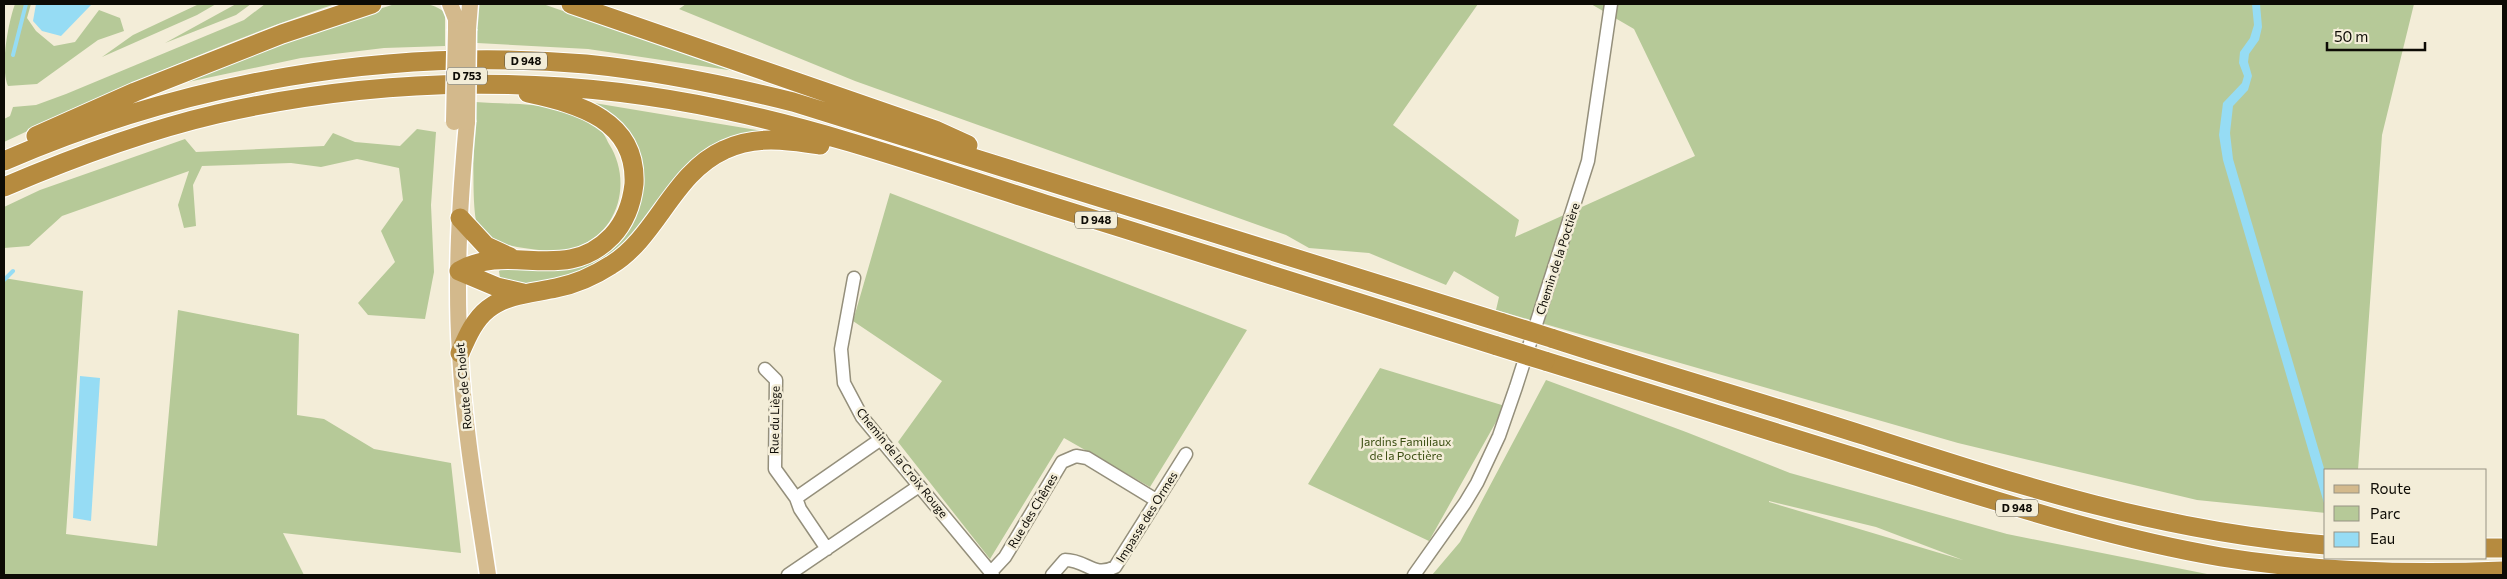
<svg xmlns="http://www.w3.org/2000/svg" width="2507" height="579" viewBox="0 0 2507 579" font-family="Commissioner,sans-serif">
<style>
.green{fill:#b6c998;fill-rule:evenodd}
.water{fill:#96dcf4}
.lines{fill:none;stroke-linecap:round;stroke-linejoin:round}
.stream{stroke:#96dcf4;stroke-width:4}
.minor-casing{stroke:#948f7b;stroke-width:15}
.major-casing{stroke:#fff;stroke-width:19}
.highway-casing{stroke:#fff;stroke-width:21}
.minor{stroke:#fff;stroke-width:12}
.major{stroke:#d3b98c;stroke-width:16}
.highway{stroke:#b68b3f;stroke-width:19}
.major-bridge-casing{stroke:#fff;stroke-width:19;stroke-linecap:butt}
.highway-bridge-casing{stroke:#fff;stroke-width:21;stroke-linecap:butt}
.major-bridge{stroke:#d3b98c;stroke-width:16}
.highway-bridge{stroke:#b68b3f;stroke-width:19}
.labels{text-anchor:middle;stroke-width:5;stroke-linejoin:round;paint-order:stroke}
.shield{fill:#f3edd8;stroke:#524f44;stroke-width:1}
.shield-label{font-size:11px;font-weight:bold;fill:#0d0b05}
.street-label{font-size:12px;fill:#0d0b05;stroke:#f3edd8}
.park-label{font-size:12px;fill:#3b4e12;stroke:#f3edd8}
</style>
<rect width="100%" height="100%" fill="#f3edd8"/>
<!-- green -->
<path class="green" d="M15 4H31L27 18 36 31 54 46 75 42 99 10 120 18 124 31 98 40 37 84 8 86C0 68 8 23 15 4Z
M199 4H216L197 15 102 57 133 35Z
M236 4H251L236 15 165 43Z
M265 4H335C222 42 112 91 4 142V119L10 116 13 107 36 105 66 94 244 20Z
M395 4C413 4 432 0 445 13V46L384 48 301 58 169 86 306 32Z
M476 4H543L735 71 588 49 477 43Z
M686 4H1478L1393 125 1519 220 1515 237 1695 156 1634 29 1591 4H2414L2382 135 2358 470H2326V513L2197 500 1958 443 1496 310 1499 297 1454 271 1446 285 1369 253 1309 248 1286 235 855 81 679 9Z
M582 101 769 132C749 136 720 137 703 151 665 184 641 242 596 265 583 272 567 275 552 279 537 283 514 286 500 278L499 271 502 269 568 270 592 260 621 237 637 163Z
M475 102C515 105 562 101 596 126 602 129 606 138 609 144 632 180 620 232 577 247 558 254 536 250 517 247 503 244 486 241 478 227 470 210 475 125 475 102Z
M417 129 436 132 431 205 434 272 425 319 368 315 358 303 395 262 381 231 403 200 399 168 357 159 321 167 291 163 202 166 193 185 196 226 184 228 178 205 189 171 62 216 29 246 4 248V207L40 190 185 139 196 152 324 146 333 133 355 142 400 146Z
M890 193 1247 330 1150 487 1064 438 990 559 898 442 942 381 853 321Z
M4 278 83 291 66 534 157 546 178 310 299 334 297 415 324 419 374 449 451 463 461 553 283 533 304 575H4Z
M1380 368 1505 406 1429 541 1308 484Z
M1546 380 1686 432 1790 473 2007 534 2212 575H1432L1460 542ZM1769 501 1876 527 1963 560 1769 502Z"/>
<!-- water -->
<path class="water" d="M36 4H92L61 36 42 31 33 21Z
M2252 4H2260L2262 27 2259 40 2249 54 2248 62 2252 76 2248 90 2233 106 2230 133 2233 159 2326 475V510L2223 160 2219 135 2223 103 2242 83 2244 76 2239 63 2240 52 2250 38 2254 25Z
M80 376 100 378 91 521 73 518Z"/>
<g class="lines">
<!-- stream -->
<path class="stream" d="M13 55 26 4
M4 280 13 271"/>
<!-- minor casing -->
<g class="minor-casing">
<path id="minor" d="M854 278 841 349 844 383 862 417 993 575
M765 369 776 380 775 469 796 498 800 509 827 549
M796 498 881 439
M991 572 1005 557 1062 462 1076 456 1087 458 1156 500
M788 575 919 486
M1052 575 1065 560C1087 560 1093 578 1115 567L1186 454
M1414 575 1465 503 1477 483 1499 436 1516 387 1588 161 1611 4"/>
</g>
<!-- major casing -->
<g class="major-casing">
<path id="major" d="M450 4 456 19V29
M468 29 470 4
M467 122C460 199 455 276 460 353 464 428 477 502 488 575"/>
</g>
<!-- highway casing -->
<g class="highway-casing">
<path id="highway" d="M571 4 935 130 968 145
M36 136 135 92 282 34 372 4
M4 161C186 82 388 47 586 64 656 71 725 85 793 102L1503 323
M4 187C72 158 144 131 217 114 384 76 557 74 725 110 834 133 940 171 1045 204 1196 251 1347 299 1497 346
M460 218 486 246 510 257
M459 271C510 241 565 285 612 236 625 222 632 202 634 184 637 120 579 104 528 93
M459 271 497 287 523 293
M1551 338C1655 372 1760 402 1863 435 2018 485 2162 532 2326 545
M460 353C467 337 474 320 488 309 507 294 533 293 556 288 576 284 594 276 611 265 657 237 673 173 724 150 755 135 787 140 820 145
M1545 361C1662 397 1779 434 1896 470 2003 503 2110 538 2221 557 2314 572 2409 575 2503 571
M2486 548H2503"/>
</g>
<!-- minor -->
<use href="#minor" class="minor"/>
<!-- major -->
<use href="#major" class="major"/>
<!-- highway -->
<use href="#highway" class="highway"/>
<!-- major-bridge casing -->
<g class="major-bridge-casing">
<path id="major-bridge" d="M454 122 456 29
M467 122 468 29"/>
</g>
<!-- highway-bridge casing -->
<g class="highway-bridge-casing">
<path id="highway-bridge" d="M1503 323 1551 338
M1497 346 1545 361"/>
</g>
<!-- major-bridge -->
<use href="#major-bridge" class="major-bridge"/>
<!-- highway-bridge -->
<use href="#highway-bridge" class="highway-bridge"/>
</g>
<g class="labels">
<!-- shield labels -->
<g class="shield">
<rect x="505" y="52.5" width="42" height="17" rx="4"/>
<rect x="447" y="67.5" width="40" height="17" rx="4"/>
<rect x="1075" y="211.5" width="42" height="17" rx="4"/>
<rect x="1996" y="499.5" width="42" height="17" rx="4"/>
</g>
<g class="shield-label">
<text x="526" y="65">D 948</text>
<text x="467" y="80">D 753</text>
<text x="1096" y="224">D 948</text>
<text x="2017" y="512">D 948</text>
</g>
<!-- street labels -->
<g class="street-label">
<text transform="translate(1558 259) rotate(-72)" y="4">Chemin de la Poctière</text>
<text transform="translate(464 386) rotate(-95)" y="4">Route de Cholet</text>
<text transform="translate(775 420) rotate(-89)" y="4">Rue du Liège</text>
<text transform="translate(902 463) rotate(51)" y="4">Chemin de la Croix Rouge</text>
<text transform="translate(1033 511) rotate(-59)" y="4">Rue des Chênes</text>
<text transform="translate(1147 517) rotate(-58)" y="4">Impasse des Ormes</text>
</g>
<!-- park labels -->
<g class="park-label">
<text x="1406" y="446">Jardins Familiaux<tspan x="1406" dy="14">de la Poctière</tspan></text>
</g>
</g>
<!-- border -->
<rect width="2507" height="579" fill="none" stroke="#0d0b05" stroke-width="10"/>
<!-- legend -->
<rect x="2324" y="469" width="162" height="90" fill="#f3edd8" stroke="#979384"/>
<rect x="2334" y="485" width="25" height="8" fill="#d3b98c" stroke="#979384"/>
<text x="2370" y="494" font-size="15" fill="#0d0b05">Route</text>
<rect x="2334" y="506" width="25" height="15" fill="#b6c998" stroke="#979384"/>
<text x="2370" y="519" font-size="15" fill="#0d0b05">Parc</text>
<rect x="2334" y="532" width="25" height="15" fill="#96dcf4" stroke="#979384"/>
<text x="2370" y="544" font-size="15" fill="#0d0b05">Eau</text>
<!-- scale -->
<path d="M2327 42v8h98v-8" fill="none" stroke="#0d0b05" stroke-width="2.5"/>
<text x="2334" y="42" font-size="15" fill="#0d0b05" stroke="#f3edd8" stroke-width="4" paint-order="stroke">50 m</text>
</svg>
